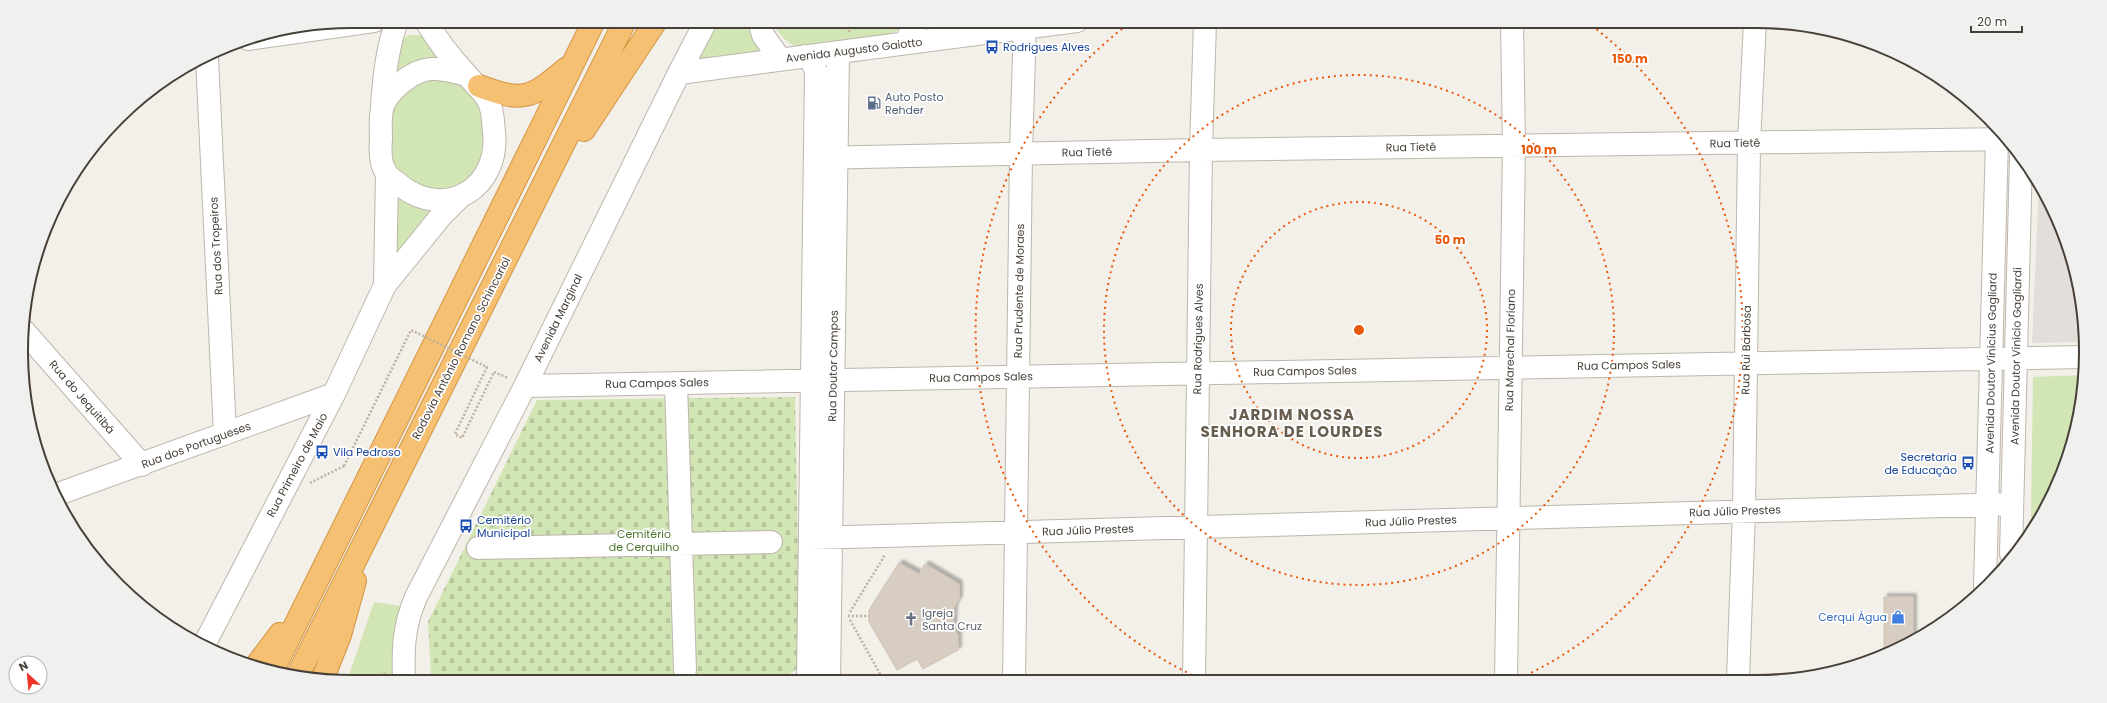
<svg xmlns="http://www.w3.org/2000/svg" width="2107" height="703" viewBox="0 0 2107 703" font-family="Poppins,sans-serif">
<style>
.industrial{fill:#e3deda}
.green{fill:#d2e5b4}
.cemetery{fill:url(#cemetery-stones)}
.building{fill:#d7cdc2;stroke:#cfc2b2;filter:url(#shadow)}
.lines{fill:none;stroke-linecap:round;stroke-linejoin:round}
.minor-casing{stroke:#beb6ac;stroke-width:24}
.highway-casing{stroke:#d49442;stroke-width:24}
.path{stroke:#bfb19e;stroke-width:2.5;stroke-dasharray:2 2;stroke-linecap:butt}
.minor{stroke:#fff;stroke-width:22}
.highway{stroke:#f5c072;stroke-width:22}
.path-bridge{stroke:#bfb19e;stroke-width:2.5;stroke-dasharray:2 2;stroke-linecap:butt}
.ring{fill:none;stroke:#e8590c;stroke-width:2;stroke-dasharray:2 4}
.labels{text-anchor:middle;stroke-width:3.5;stroke-linejoin:round;paint-order:stroke}
.transit-label{font-size:11px;fill:#164399;stroke:#fff;text-anchor:start}
.street-label{font-size:11px;fill:#474038;stroke:#fff}
.service-label{font-size:11px;fill:#4e5e75;stroke:#fff;text-anchor:start}
.park-label{font-size:11px;fill:#4e752e;stroke:#fff}
.worship-label{font-size:11px;fill:#5b616d;stroke:#fff;text-anchor:start}
.shop-label{font-size:11px;fill:#366cbe;stroke:#fff;text-anchor:end}
.district-label{font-size:15px;font-weight:bold;letter-spacing:1px;fill:#695d4f;stroke:#fff}
.rim{fill:none;stroke:#474038;stroke-width:2}
.centre{fill:#e8590c;stroke:#fff;stroke-width:2}
.ring-label{font-size:12px;text-anchor:middle;font-weight:bold;fill:#e8590c;stroke:#fff;stroke-width:3.5;stroke-linejoin:round;paint-order:stroke}
</style>
<defs>
<pattern id="cemetery-stones" width="16" height="16" patternUnits="userSpaceOnUse"><rect width="16" height="16" fill="#d2e5b4"/><path d="M2 7V4a2 2 0 0 1 4 0v3zM10 15v-3a2 2 0 0 1 4 0v3z" fill="#b6c69c"/></pattern>
<filter id="shadow"><feDropShadow dx="3.5" dy="-3.5" stdDeviation="1" flood-color="#0004"/></filter>
</defs>
<rect width="100%" height="100%" fill="#f3efe9"/>
<!-- industrial -->
<path class="industrial" d="M2039 183 2068 245 2083 308 2084 342 2032 343Z"/>
<!-- green -->
<path class="green" d="M715 21H753L767 51 695 62Z
M773 21H909C892 41 855 40 831 44 822 45 812 48 803 48 789 47 777 33 773 21Z
M946 21H1014L956 26Z
M408 35H421L447 63 400 77 392 72 401 41Z
M424 78C433 79 455 79 461 83 484 98 484 137 484 161L460 189 424 194 393 172 387 116 393 101Z
M395 192 437 210 400 251 395 247Z
M2085 375 2075 437 2042 516 2031 517 2033 377Z
M374 602 400 606V682L347 681Z"/>
<!-- cemetery -->
<path class="cemetery" d="M795 397 800 667 782 679 437 682 431 675 428 622 537 400Z"/>
<!-- building -->
<path class="building" d="M899 563 919 574 925 564 959 584V599L954 608 953 627 958 635V650L923 669 917 659 897 670 869 622V610Z
M1884 597H1913V637L1884 656Z"/>
<g class="lines">
<!-- minor casing -->
<g class="minor-casing">
<path id="minor" d="M426 21C437 40 451 58 466 74 474 84 483 90 489 102 493 111 493 122 494 132 500 187 447 221 401 186 397 182 390 179 387 174 380 165 380 150 381 139 381 128 379 111 385 101 394 86 414 70 431 69 443 68 455 72 467 75
M759 21 763 35 780 59
M248 39 374 21
M905 43 917 21
M805 56 812 62 816 71 808 681
M207 58 225 434
M679 73 1077 21
M382 105C384 77 387 48 397 21
M815 158 1201 150 2008 139
M385 285 387 174
M23 330 142 465
M676 383 685 670
M525 386 2085 357
M58 494 334 394
M811 538 2012 504
M478 548 771 542
M2011 554 2021 157
M1985 586 1997 139
M205 643 334 394 385 285 441 216 460 197
M1738 679 1744 511 1749 143 1755 21
M1194 680 1201 150 1205 21
M1506 680 1514 146 1512 21
M829 681 838 52
M1014 681 1021 154 1025 21
M404 682C403 649 403 628 416 597L525 386 679 73 706 21"/>
</g>
<!-- highway casing -->
<g class="highway-casing">
<path id="highway" d="M479 86C525 103 531 98 567 68
M584 130 656 21
M256 666 280 634
M272 672 594 21
M298 675 625 21
M323 678 340 635 355 581"/>
</g>
<!-- path -->
<path class="path" d="M849 32V21
M494 372 508 378
M310 483 344 466
M850 612 885 555
M848 616H869
M850 620 884 681
M375 682 385 673"/>
<!-- minor -->
<use href="#minor" class="minor"/>
<!-- highway -->
<use href="#highway" class="highway"/>
<!-- path-bridge -->
<path class="path-bridge" d="M344 466 411 330 487 367 455 434 462 438 494 372"/>
</g>
<!-- distance rings -->
<g class="ring">
<circle cx="1359" cy="330" r="128"/>
<circle cx="1359" cy="330" r="255"/>
<path d="M1203 680A383 383 0 0 1 1131 22M1587 22A383 383 0 0 1 1518 679"/>
</g>
<!-- icons -->
<defs>
<g id="bus-bare" transform="scale(1.08)"><path d="M-5-6H5V4H4V6H2V4H-2V6H-4V4H-5ZM-3.5-4V0h7V-4ZM-3.5 1.2v1.5H-2V1.2ZM2 1.2v1.5H3.5V1.2Z" fill="#1a4fb4" stroke="#fff" stroke-width="2.5" paint-order="stroke"/></g>
<g id="fuel-bare" transform="scale(1.08)"><path d="M-5.5-6h7V0h2V4h1.3V-2.5L3-4.5l.8-.8L6-3V5H2.5V1h-1V6h-7ZM-4.2-4.7v3.2H.2V-4.7Z" fill="#5c6f8a" stroke="#fff" stroke-width="2.5" paint-order="stroke"/></g>
<g id="shop-bare" transform="scale(1.08)"><path d="M-5-2.5h2.3a2.7 3.5 0 0 1 5.4 0H5L5.5 6h-11ZM-1.5-2.5h3a1.5 2.3 0 0 0-3 0Z" fill="#3f7fe0" stroke="#fff" stroke-width="2.5" paint-order="stroke"/></g>
<g id="church-bare" transform="scale(1.08)"><path d="M-1.2-6h2.4v3.5h3.3v2.4h-3.3V6h-2.4V-.1h-3.3v-2.4h3.3Z" fill="#6b7280" stroke="#fff" stroke-width="2.5" paint-order="stroke"/></g>
</defs>
<g fill-rule="evenodd">
<use href="#bus-bare" x="992" y="47"/>
<use href="#fuel-bare" x="874" y="103"/>
<use href="#bus-bare" x="322" y="452"/>
<use href="#bus-bare" x="1968" y="463"/>
<use href="#bus-bare" x="466" y="526"/>
<use href="#shop-bare" x="1898" y="617"/>
<use href="#church-bare" x="911" y="619"/>
</g>
<g class="labels">
<!-- transit labels -->
<g class="transit-label">
<text x="1003" y="51">Rodrigues Alves</text>
<text x="333" y="456">Vila Pedroso</text>
<text x="1957" y="461" text-anchor="end">Secretaria<tspan x="1957" dy="13">de Educação</tspan></text>
<text x="477" y="524">Cemitério<tspan x="477" dy="13">Municipal</tspan></text>
</g>
<!-- street labels -->
<g class="street-label">
<text transform="translate(854 50) rotate(-7)" y="4">Avenida Augusto Gaiotto</text>
<text transform="translate(1735 143) rotate(-1)" y="4">Rua Tietê</text>
<text transform="translate(1411 147) rotate(-1)" y="4">Rua Tietê</text>
<text transform="translate(1087 152) rotate(-1)" y="4">Rua Tietê</text>
<text transform="translate(216 246) rotate(-93)" y="4">Rua dos Tropeiros</text>
<text transform="translate(1019 291) rotate(-89)" y="4">Rua Prudente de Moraes</text>
<text transform="translate(558 318) rotate(-64)" y="4">Avenida Marginal</text>
<text transform="translate(1198 339) rotate(-89)" y="4">Rua Rodrigues Alves</text>
<text transform="translate(461 348) rotate(-63)" y="4">Rodovia Antônio Romano Schincariol</text>
<text transform="translate(1510 350) rotate(-89)" y="4">Rua Marechal Floriano</text>
<text transform="translate(1746 350) rotate(-89)" y="4">Rua Rui Barbosa</text>
<text transform="translate(2016 356) rotate(-89)" y="4">Avenida Doutor Vinício Gagliardi</text>
<text transform="translate(1991 363) rotate(-89)" y="4">Avenida Doutor Vinícius Gagliard</text>
<text transform="translate(1629 365) rotate(-1)" y="4">Rua Campos Sales</text>
<text transform="translate(833 366) rotate(-89)" y="4">Rua Doutor Campos</text>
<text transform="translate(1305 371) rotate(-1)" y="4">Rua Campos Sales</text>
<text transform="translate(981 377) rotate(-1)" y="4">Rua Campos Sales</text>
<text transform="translate(657 383) rotate(-1)" y="4">Rua Campos Sales</text>
<text transform="translate(82 397) rotate(49)" y="4">Rua do Jequitibá</text>
<text transform="translate(196 445) rotate(-20)" y="4">Rua dos Portugueses</text>
<text transform="translate(297 465) rotate(-62)" y="4">Rua Primeiro de Maio</text>
<text transform="translate(1735 511) rotate(-2)" y="4">Rua Júlio Prestes</text>
<text transform="translate(1411 521) rotate(-2)" y="4">Rua Júlio Prestes</text>
<text transform="translate(1088 530) rotate(-2)" y="4">Rua Júlio Prestes</text>
</g>
<!-- service labels -->
<g class="service-label">
<text x="885" y="101">Auto Posto<tspan x="885" dy="13">Rehder</tspan></text>
</g>
<!-- park labels -->
<g class="park-label">
<text x="644" y="538">Cemitério<tspan x="644" dy="13">de Cerquilho</tspan></text>
</g>
<!-- worship labels -->
<g class="worship-label">
<text x="922" y="617">Igreja<tspan x="922" dy="13">Santa Cruz</tspan></text>
</g>
<!-- shop labels -->
<g class="shop-label">
<text x="1887" y="621">Cerqui Água</text>
</g>
<!-- district labels -->
<g class="district-label">
<text x="1292" y="420">JARDIM NOSSA<tspan x="1292" dy="17">SENHORA DE LOURDES</tspan></text>
</g>
</g>
<!-- crop -->
<path d="M0 0H2107V703H0ZM351 28H1756A323 323 0 0 1 2079 351V352A323 323 0 0 1 1756 675H351A323 323 0 0 1 28 352V351A323 323 0 0 1 351 28Z" fill="#f0f0ef" fill-rule="evenodd"/>
<path class="rim" d="M351 28H1756A323 323 0 0 1 2079 351V352A323 323 0 0 1 1756 675H351A323 323 0 0 1 28 352V351A323 323 0 0 1 351 28Z"/>
<circle cx="1359" cy="330" r="6" class="centre"/>
<g class="ring-label">
<text x="1630" y="63">150 m</text>
<text x="1539" y="154">100 m</text>
<text x="1450" y="244">50 m</text>
</g>
<!-- north arrow -->
<g transform="translate(28 675) rotate(333)"><circle r="19" fill="#ffffff" stroke="#b5b3af"/>
<path d="M0-3L7 15L0 10L-7 15Z" fill="#ed3627"/>
<text y="-6" font-size="11" font-weight="bold" text-anchor="middle" fill="#474038">N</text>
</g>
<!-- scale -->
<path d="M1971 26v6h51v-6" fill="none" stroke="#474038" stroke-width="2"/>
<text x="1977" y="26" font-size="12" fill="#474038" stroke="#ffffff" stroke-width="3" paint-order="stroke">20 m</text>
</svg>
